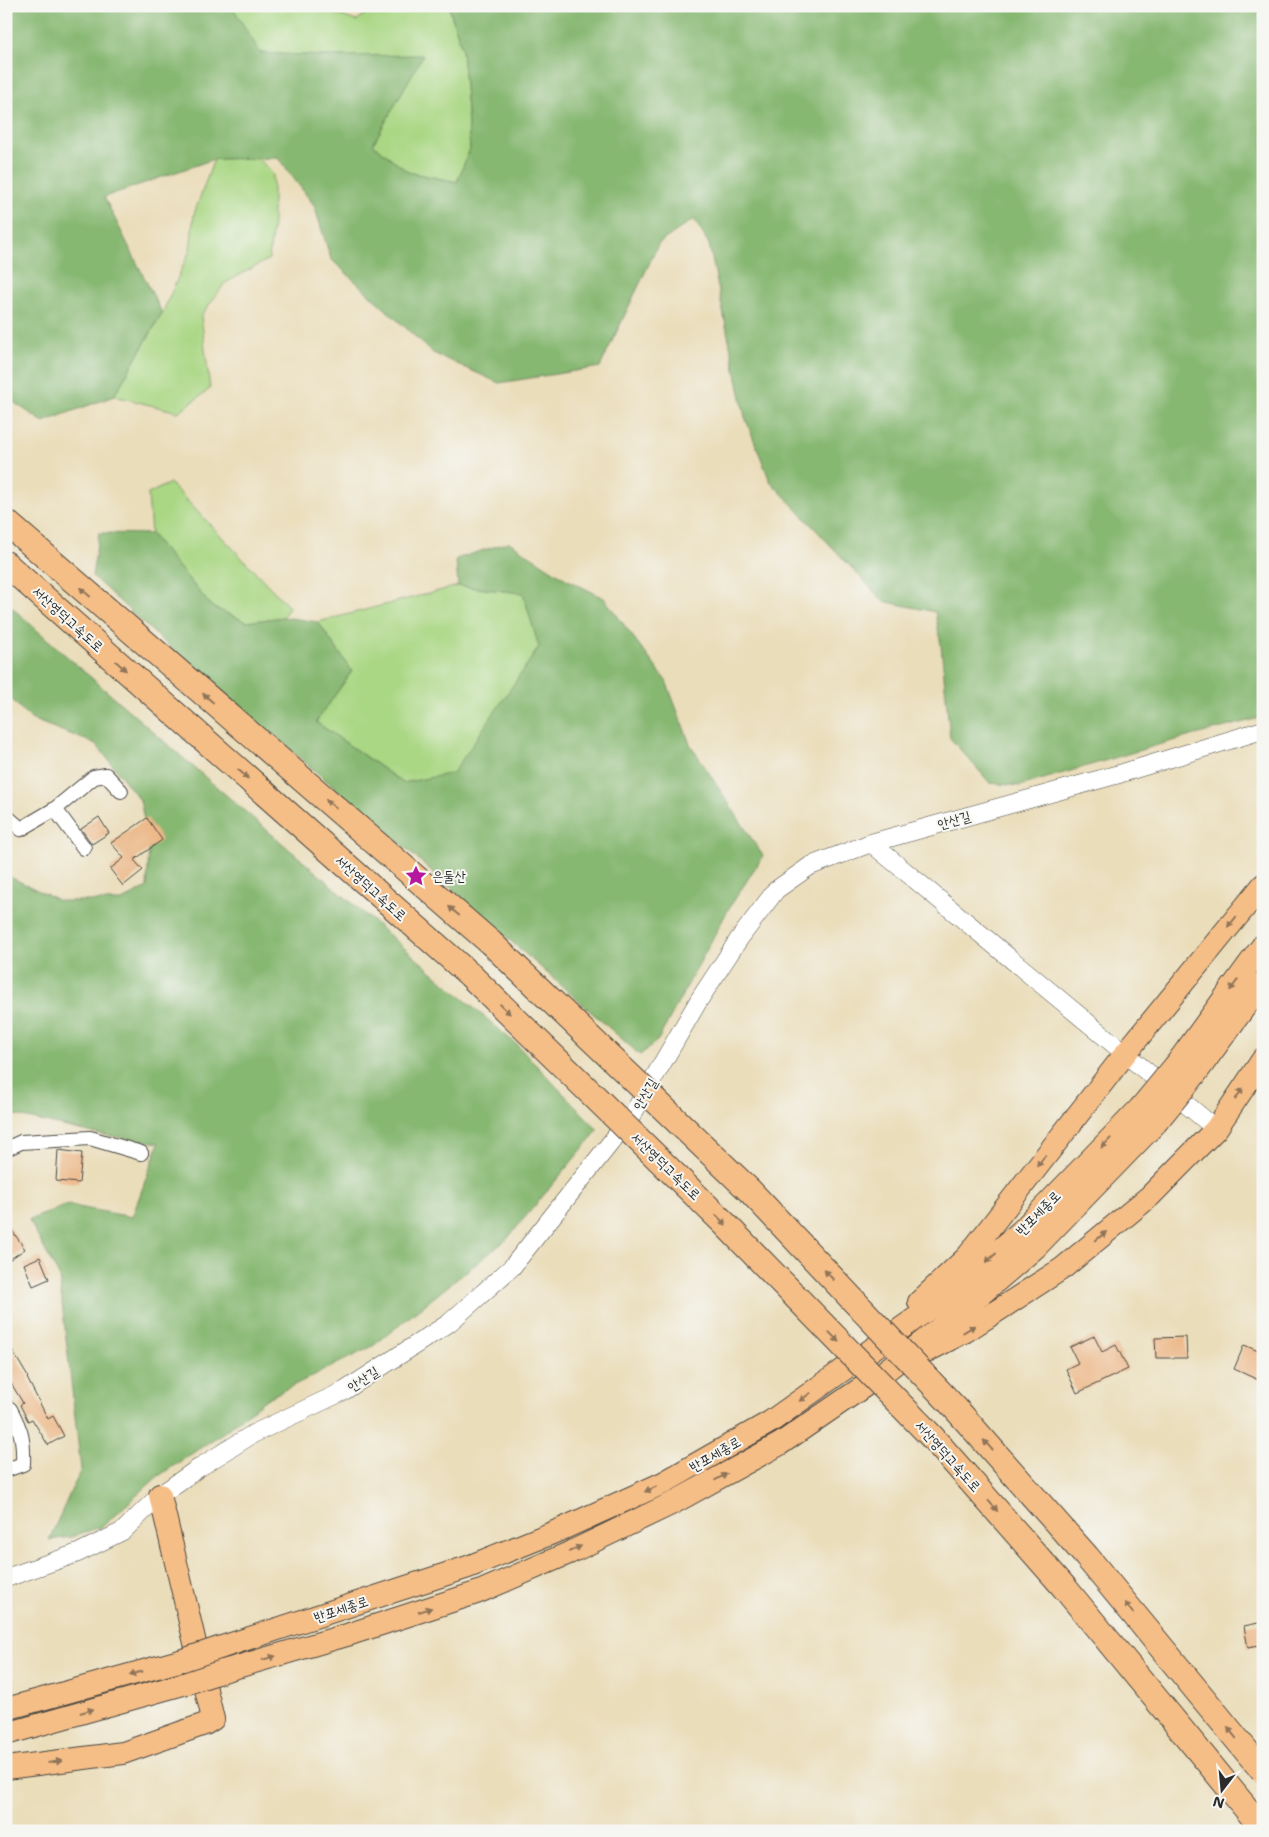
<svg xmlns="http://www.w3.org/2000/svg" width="1269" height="1837" viewBox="0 0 1269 1837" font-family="'Shantell Sans','Poor Story',sans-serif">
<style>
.green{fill:#aad784;stroke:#6a8158}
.forest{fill:#87b872;stroke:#59724e}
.building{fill:#ecb787}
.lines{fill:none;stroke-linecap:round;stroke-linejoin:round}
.minor-casing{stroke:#484640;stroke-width:16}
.tertiary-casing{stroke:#484640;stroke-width:19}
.trunk-casing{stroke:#484640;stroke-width:24}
.motorway-casing{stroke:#484640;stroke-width:27}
.minor{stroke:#fff;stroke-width:14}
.tertiary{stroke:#fff;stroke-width:18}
.trunk{stroke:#f6be87;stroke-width:22}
.motorway{stroke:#f6be87;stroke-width:25}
.trunk-bridge-casing{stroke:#484640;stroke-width:24;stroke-linecap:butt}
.motorway-bridge-casing{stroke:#484640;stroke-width:27;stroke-linecap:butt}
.trunk-bridge{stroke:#f6be87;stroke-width:22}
.motorway-bridge{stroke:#f6be87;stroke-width:25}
.oneway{fill:#907459}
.labels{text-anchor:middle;stroke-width:4;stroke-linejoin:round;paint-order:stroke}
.street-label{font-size:14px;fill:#2b2b2b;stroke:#f6f6f2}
.poi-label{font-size:14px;fill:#2b2b2b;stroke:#f6f6f2;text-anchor:start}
</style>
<rect width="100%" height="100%" fill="#f6f6f2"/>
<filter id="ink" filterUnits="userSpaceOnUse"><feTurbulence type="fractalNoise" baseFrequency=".02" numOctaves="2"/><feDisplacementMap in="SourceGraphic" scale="10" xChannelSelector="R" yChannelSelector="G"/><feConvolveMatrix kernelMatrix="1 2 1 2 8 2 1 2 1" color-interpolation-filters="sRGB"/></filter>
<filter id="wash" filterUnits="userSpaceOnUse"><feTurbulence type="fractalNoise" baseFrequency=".0096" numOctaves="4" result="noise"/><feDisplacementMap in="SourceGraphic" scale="20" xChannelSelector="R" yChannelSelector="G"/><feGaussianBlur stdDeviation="1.12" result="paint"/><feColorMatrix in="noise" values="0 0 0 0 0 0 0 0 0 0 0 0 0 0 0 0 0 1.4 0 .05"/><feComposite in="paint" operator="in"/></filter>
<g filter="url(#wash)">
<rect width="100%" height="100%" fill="#eaddba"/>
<!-- green -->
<path class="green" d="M235 6H314L356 21 376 6H444L449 8 462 49 470 149 457 182 408 172 373 144 422 56H325L259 53 233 11Z
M258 158 273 174V223L269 259 225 283 201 316 210 389 178 412 114 396 162 314 190 250 194 214 214 159Z
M170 483 289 607 283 617 247 622 212 607 151 534 148 494Z
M458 586 523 593 539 647 453 774 403 783 316 722 352 671 318 622Z"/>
<!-- forest -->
<path class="forest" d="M6 6H232L260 53 325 56 423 55 373 144 408 172 457 182 470 149 462 49 449 6H1263V717L1161 744 1020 786 990 783 950 738 941 645 935 612 883 601 770 481 745 417 709 244 694 219 659 243 600 367 499 383 433 353 331 259 314 205 278 158 214 159 104 197 162 313 114 396 43 422 6 397Z
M99 533 151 534 212 607 247 622 283 617 318 622 352 671 316 722 403 783 453 773 539 647 523 593 458 586 456 559 509 542 566 579 604 598 666 681 690 744 763 856 729 908 658 1040 640 1055 409 851 164 642 92 576Z
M6 602 39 632 198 771 516 1044 598 1130 507 1239 373 1346 266 1399 224 1432 157 1477 103 1526 71 1537 49 1540 81 1469 59 1276 29 1220 67 1205 132 1217 159 1143 97 1134 6 1113V875L60 901H122L147 887 149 845 140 800 96 744 31 719 6 694Z"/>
<g id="blocks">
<!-- building -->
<path class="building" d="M99 817 109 833 92 844 81 829Z
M147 818 162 840 134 860 143 870 123 886 110 869 124 858 111 843Z
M58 1150 82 1153 79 1183 56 1181Z
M6 1222 25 1249 6 1262Z
M40 1257 49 1279 33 1286 24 1264Z
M1094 1336 1102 1352 1116 1345 1128 1369 1077 1393 1066 1369 1078 1363 1070 1347Z
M1186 1337 1187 1358H1156L1155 1338Z
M6 1340 28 1377 27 1378 48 1419 53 1416 64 1436 48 1445 32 1419 28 1421 20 1405 23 1403 6 1375Z
M1244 1345 1263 1353V1382L1234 1369Z
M1263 1622V1645L1248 1648 1244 1626Z"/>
</g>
</g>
<g filter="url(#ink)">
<use href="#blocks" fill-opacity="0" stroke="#484640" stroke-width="1"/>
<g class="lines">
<!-- minor casing -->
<g class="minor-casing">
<path id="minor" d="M55 809 84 848
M6 816 21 829 55 809 94 777 106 775 121 791
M6 1149 21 1142 90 1138 141 1153
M6 1408 10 1409C21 1430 24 1439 23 1464L6 1470"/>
</g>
<!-- tertiary casing -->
<g class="tertiary-casing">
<path id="tertiary" d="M871 843 1216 1129
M6 1578 78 1553 123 1531 160 1495 200 1467 253 1434 344 1391 449 1323 512 1267 631 1117 699 1000 739 939 776 890 810 866 871 843 1119 774 1263 730"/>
</g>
<!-- trunk casing -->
<g class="trunk-casing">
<path id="trunk" d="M1177 1063 1263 945
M1195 1075 1263 982
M919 1302 967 1257 1125 1054 1263 885
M929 1350 966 1331 1063 1268 1150 1196 1216 1129 1263 1059
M219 1648 468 1567 562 1529 663 1483 770 1422 951 1293 1021 1231 1140 1108
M223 1671 347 1635 479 1592 569 1553 673 1503 780 1444 879 1376 958 1314 1035 1248 1156 1123
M6 1709 183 1660
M6 1734 187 1683
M6 1768 123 1753 205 1724 213 1719 160 1495"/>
</g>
<!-- motorway casing -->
<g class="motorway-casing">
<path id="motorway" d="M6 522 491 943
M6 564 470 975"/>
</g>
<!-- minor -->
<use href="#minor" class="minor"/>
<!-- tertiary -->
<use href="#tertiary" class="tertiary"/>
<!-- trunk -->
<use href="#trunk" class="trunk"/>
<!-- motorway -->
<use href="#motorway" class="motorway"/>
<!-- trunk-bridge casing -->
<g class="trunk-bridge-casing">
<path id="trunk-bridge" d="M1140 1108 1177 1063
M1156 1123 1195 1075
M183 1660 219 1648
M187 1683 223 1671"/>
</g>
<!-- motorway-bridge casing -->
<g class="motorway-bridge-casing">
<path id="motorway-bridge" d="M491 943 750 1191 956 1409 1087 1557 1263 1771
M470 975 724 1223 932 1437 1064 1587 1263 1829"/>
</g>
<!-- trunk-bridge -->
<use href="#trunk-bridge" class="trunk-bridge"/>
<!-- motorway-bridge -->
<use href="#motorway-bridge" class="motorway-bridge"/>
</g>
<!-- one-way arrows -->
<defs><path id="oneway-solid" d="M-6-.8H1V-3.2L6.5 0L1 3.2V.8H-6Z" transform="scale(1.25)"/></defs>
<g class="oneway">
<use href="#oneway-solid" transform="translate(85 592) rotate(-139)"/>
<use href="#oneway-solid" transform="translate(121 666) rotate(42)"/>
<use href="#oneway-solid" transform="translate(208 698) rotate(-139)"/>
<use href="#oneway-solid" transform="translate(243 774) rotate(42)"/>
<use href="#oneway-solid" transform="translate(331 804) rotate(-139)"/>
<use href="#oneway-solid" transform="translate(454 911) rotate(-139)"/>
<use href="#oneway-solid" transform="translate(1232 922) rotate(129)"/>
<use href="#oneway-solid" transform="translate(1234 985) rotate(126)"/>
<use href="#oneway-solid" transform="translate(505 1009) rotate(44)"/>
<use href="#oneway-solid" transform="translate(1239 1094) rotate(-56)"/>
<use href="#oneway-solid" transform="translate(1106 1143) rotate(134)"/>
<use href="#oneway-solid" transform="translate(1041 1161) rotate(128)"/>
<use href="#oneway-solid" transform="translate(721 1220) rotate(45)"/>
<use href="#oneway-solid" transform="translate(1101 1236) rotate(-39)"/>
<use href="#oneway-solid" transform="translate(991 1258) rotate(138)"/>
<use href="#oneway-solid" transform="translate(829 1275) rotate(-133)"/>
<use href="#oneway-solid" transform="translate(969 1329) rotate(-31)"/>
<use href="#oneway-solid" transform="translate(834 1337) rotate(46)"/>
<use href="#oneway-solid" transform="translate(805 1397) rotate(144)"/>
<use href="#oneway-solid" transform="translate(988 1445) rotate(-132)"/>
<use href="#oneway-solid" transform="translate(721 1477) rotate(-29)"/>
<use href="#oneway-solid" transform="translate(651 1489) rotate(156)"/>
<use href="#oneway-solid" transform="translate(993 1506) rotate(49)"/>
<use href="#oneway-solid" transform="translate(575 1549) rotate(-25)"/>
<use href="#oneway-solid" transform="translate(1129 1608) rotate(-129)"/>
<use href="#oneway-solid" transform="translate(425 1610) rotate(-18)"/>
<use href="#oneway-solid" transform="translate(269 1658) rotate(-16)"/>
<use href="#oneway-solid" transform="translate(136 1673) rotate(164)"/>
<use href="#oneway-solid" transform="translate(87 1711) rotate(-16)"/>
<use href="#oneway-solid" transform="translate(1232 1733) rotate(-129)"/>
<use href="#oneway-solid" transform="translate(55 1762) rotate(-8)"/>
</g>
</g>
<!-- icons -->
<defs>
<g id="sight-bare" transform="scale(1.725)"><path d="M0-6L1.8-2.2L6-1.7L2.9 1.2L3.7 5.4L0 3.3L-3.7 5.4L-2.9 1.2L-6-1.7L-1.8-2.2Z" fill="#b5179e" stroke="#f6f6f2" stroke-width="2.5" paint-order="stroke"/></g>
</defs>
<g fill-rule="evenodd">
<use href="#sight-bare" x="416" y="876"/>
</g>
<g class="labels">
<!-- street labels -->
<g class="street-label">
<text transform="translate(68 619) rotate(42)" y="5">서산영덕고속도로</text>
<text transform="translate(954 820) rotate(-16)" y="5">안산길</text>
<text transform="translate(371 888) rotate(42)" y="5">서산영덕고속도로</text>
<text transform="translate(645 1094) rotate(-60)" y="5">안산길</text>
<text transform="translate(666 1166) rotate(44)" y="5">서산영덕고속도로</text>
<text transform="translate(1038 1213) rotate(-45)" y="5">반포세종로</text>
<text transform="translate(363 1379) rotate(-33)" y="5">안산길</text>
<text transform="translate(715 1454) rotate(-30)" y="5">반포세종로</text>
<text transform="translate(948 1456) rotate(48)" y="5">서산영덕고속도로</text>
<text transform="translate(341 1609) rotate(-18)" y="5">반포세종로</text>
</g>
<!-- poi labels -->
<g class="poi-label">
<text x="432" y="881">은둘산</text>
</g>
</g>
<!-- margin -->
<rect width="1269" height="1837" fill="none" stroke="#f6f6f2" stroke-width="25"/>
<!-- north arrow -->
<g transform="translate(1222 1790) rotate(196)" stroke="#f6f6f2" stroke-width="4" paint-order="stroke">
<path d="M0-4L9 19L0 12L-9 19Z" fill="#2b2b2b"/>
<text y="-8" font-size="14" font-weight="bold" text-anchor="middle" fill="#2b2b2b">N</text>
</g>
</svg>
